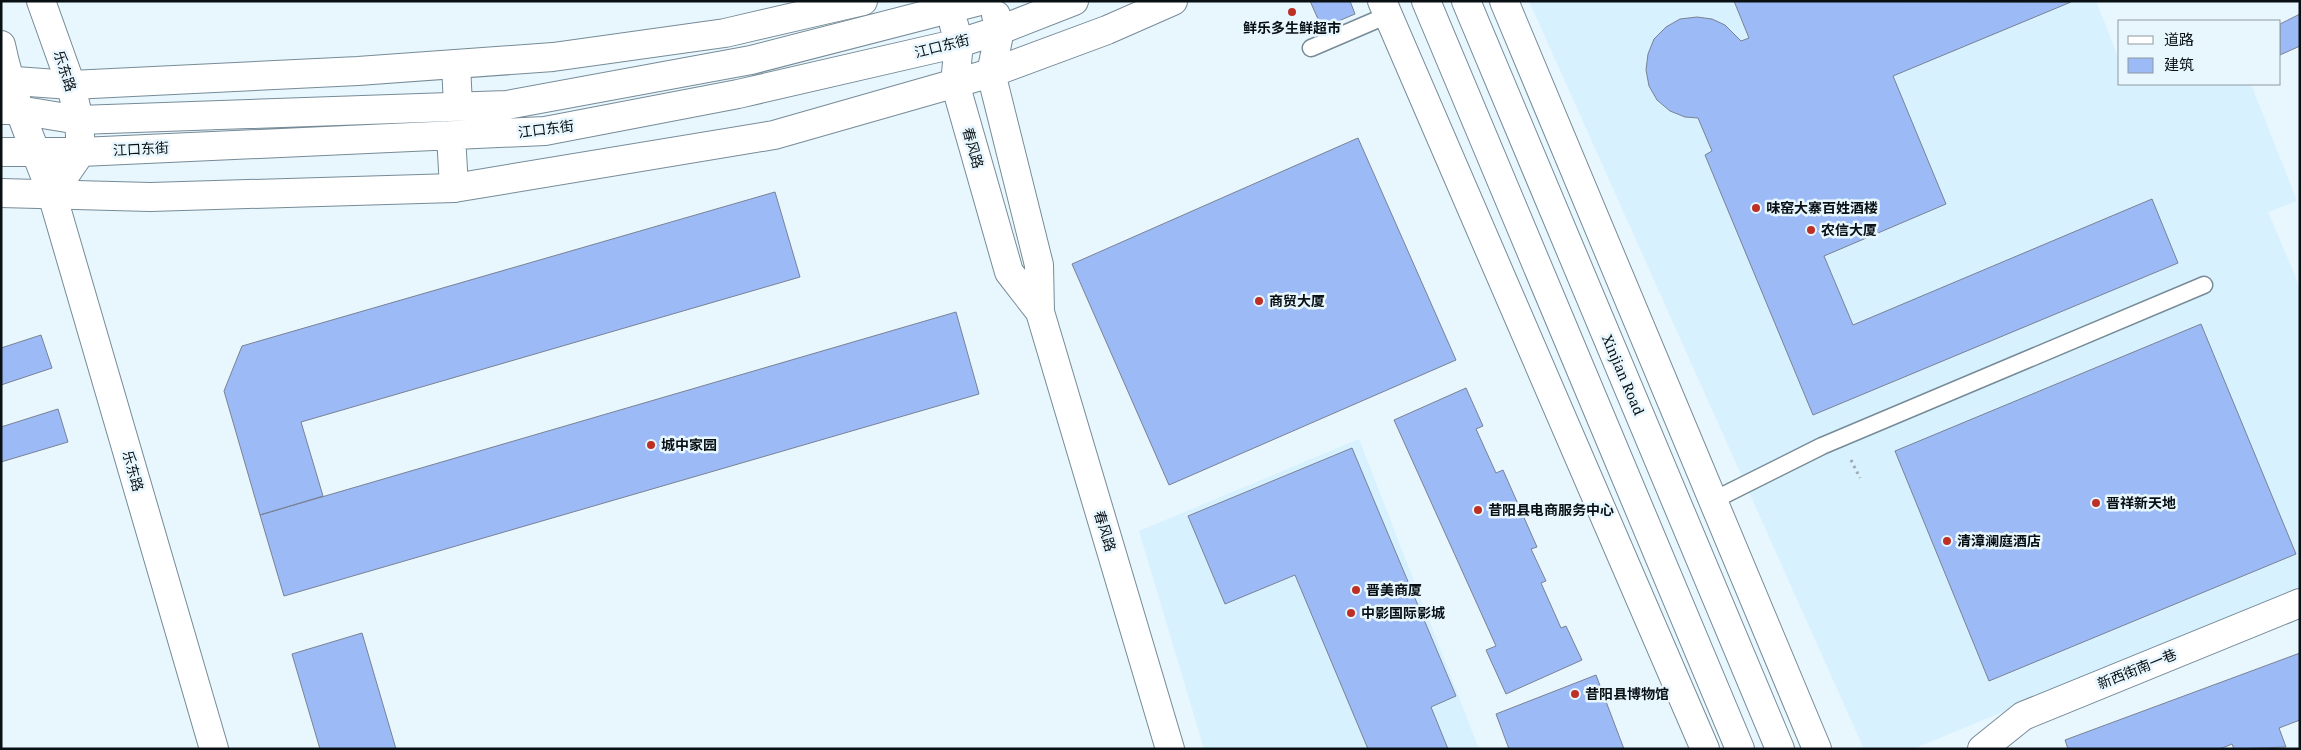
<svg xmlns="http://www.w3.org/2000/svg" width="2301" height="750" viewBox="0 0 2301 750" font-family="'Noto Serif','Noto Sans SC',serif">
<style>
.built{fill:#d8f1ff}
.building{fill:#9cbaf6;stroke:#798295}
.lines{fill:none;stroke-linecap:round;stroke-linejoin:round}
.service-casing{stroke:#768b97;stroke-width:19}
.minor-casing{stroke:#768b97;stroke-width:30}
.tertiary-casing{stroke:#768b97;stroke-width:30}
.secondary-casing{stroke:#768b97;stroke-width:30}
.primary-casing{stroke:#768b97;stroke-width:30}
.path{stroke:#9eaab1;stroke-width:3;stroke-dasharray:2.5 4;stroke-linecap:butt}
.service{stroke:#fff;stroke-width:16}
.minor{stroke:#fff;stroke-width:28}
.tertiary{stroke:#fff;stroke-width:28}
.secondary{stroke:#fff;stroke-width:28}
.primary{stroke:#fff;stroke-width:28}
.poi-dot{fill:#bd3025;stroke:#e8f6fe;stroke-width:2}
.labels{text-anchor:middle;stroke-width:5;stroke-linejoin:round;paint-order:stroke}
.poi-label{font-size:14px;font-weight:bold;fill:#081014;stroke:#e8f6fe;text-anchor:start}
.street-label{font-size:14px;fill:#081014;stroke:#e8f6fe}
</style>
<rect width="100%" height="100%" fill="#e8f6fe"/>
<!-- built -->
<path class="built" d="M1529 1H2096L2120 62V84H2251L2297 201 2268 212 2300 287V589L1913 749H1864Z
M1359 439 1479 749H1204L1139 531Z"/>
<!-- building -->
<path class="building" d="M1310 1H1350L1355 14 1322 28Z
M1734 1 2071 2 1893 76 1946 204 1824 256 1853 325 2152 199 2178 263 1813 415 1705 155 1712 151 1698 118 1685 117 1670 111 1657 100 1649 86 1646 70 1648 54 1654 39 1666 27 1680 19 1697 17 1712 19 1725 25 1741 41 1749 38Z
M2300 14V46L2280 55V24Z
M1358 138 1456 360 1169 485 1072 264Z
M775 192 800 277 301 422 323 496 260 515 224 391 242 346Z
M956 312 979 394 284 596 260 515Z
M2201 324 2296 554 1989 681 1895 451Z
M41 335 52 368 1 385V348Z
M1466 388 1483 426 1476 429 1496 473 1503 470 1537 547 1531 549 1546 581 1541 583 1561 628 1566 626 1582 660 1506 694 1486 650 1496 646 1394 420Z
M58 409 68 442 1 462V427Z
M1352 448 1456 696 1431 707 1448 749H1368L1295 575 1225 604 1188 516Z
M362 633 396 749H320L292 654Z
M2300 653V720L2279 728 2286 747 2234 749 2232 744 2220 749H2068L2065 740Z
M1596 675 1624 749H1509L1496 714Z"/>
<g class="lines">
<!-- service casing -->
<g class="service-casing">
<path id="service" d="M1311 48 1388 15
M1714 500 1822 446 2204 285"/>
</g>
<!-- minor casing -->
<g class="minor-casing">
<path id="minor" d="M1982 749 2023 716 2300 603"/>
</g>
<!-- tertiary casing -->
<g class="tertiary-casing">
<path id="tertiary" d="M1 80 71 85 358 71 553 57 725 33 863 1
M1 193 150 197 454 188 774 135 991 73 1107 30 1173 1"/>
</g>
<!-- secondary casing -->
<g class="secondary-casing">
<path id="secondary" d="M41 1 71 85 79 120 81 152 52 194
M1382 1 1705 749
M1504 1 1817 749
M996 15 1000 30 991 73 1039 265 1040 312 1170 749
M954 25 959 43 955 83 1009 272 1040 312
M1 45C12 98 33 144 52 194L214 749
M456 64 458 106
M1 110H18L79 120 507 105 751 60 980 1
M451 135 454 188
M1 152H81L545 131 738 94 959 43 1000 30 1074 1"/>
</g>
<!-- primary casing -->
<g class="primary-casing">
<path id="primary" d="M1426 1 1740 749
M1466 1 1780 749"/>
</g>
<!-- path -->
<path class="path" d="M1851 460 1860 478"/>
<!-- service -->
<use href="#service" class="service"/>
<!-- minor -->
<use href="#minor" class="minor"/>
<!-- tertiary -->
<use href="#tertiary" class="tertiary"/>
<!-- secondary -->
<use href="#secondary" class="secondary"/>
<!-- primary -->
<use href="#primary" class="primary"/>
</g>
<!-- markers -->
<g class="poi-dot">
<circle cx="1292" cy="12" r="5"/>
<circle cx="1756" cy="208" r="5"/>
<circle cx="1811" cy="230" r="5"/>
<circle cx="1259" cy="301" r="5"/>
<circle cx="651" cy="445" r="5"/>
<circle cx="2096" cy="503" r="5"/>
<circle cx="1478" cy="510" r="5"/>
<circle cx="1947" cy="541" r="5"/>
<circle cx="1356" cy="590" r="5"/>
<circle cx="1351" cy="613" r="5"/>
<circle cx="1575" cy="694" r="5"/>
</g>
<g class="labels">
<!-- poi labels -->
<g class="poi-label">
<text x="1292" y="33" text-anchor="middle">鲜乐多生鲜超市</text>
<text x="1766" y="213">味窑大寨百姓酒楼</text>
<text x="1821" y="235">农信大厦</text>
<text x="1269" y="306">商贸大厦</text>
<text x="661" y="450">城中家园</text>
<text x="2106" y="508">晋祥新天地</text>
<text x="1488" y="515">昔阳县电商服务中心</text>
<text x="1957" y="546">清漳澜庭酒店</text>
<text x="1366" y="595">晋美商厦</text>
<text x="1361" y="618">中影国际影城</text>
<text x="1585" y="699">昔阳县博物馆</text>
</g>
<!-- street labels -->
<g class="street-label">
<text transform="translate(942 46) rotate(-14)" y="5">江口东街</text>
<text transform="translate(65 71) rotate(72)" y="5">乐东路</text>
<text transform="translate(546 129) rotate(-7)" y="5">江口东街</text>
<text transform="translate(973 148) rotate(74)" y="5">春风路</text>
<text transform="translate(141 149) rotate(-3)" y="5">江口东街</text>
<text transform="translate(1623 375) rotate(67)" y="5">Xinjian Road</text>
<text transform="translate(133 471) rotate(74)" y="5">乐东路</text>
<text transform="translate(1105 531) rotate(73)" y="5">春风路</text>
<text transform="translate(2137 669) rotate(-22)" y="5">新西街南一巷</text>
</g>
</g>
<!-- border -->
<rect width="2301" height="750" fill="none" stroke="#081014" stroke-width="5"/>
<!-- legend -->
<rect x="2118" y="20" width="162" height="65" fill="#e8f6fe" stroke="#8e9aa0"/>
<rect x="2128" y="36" width="25" height="8" fill="#ffffff" stroke="#8e9aa0"/>
<text x="2164" y="45" font-size="15" fill="#081014">道路</text>
<rect x="2128" y="58" width="25" height="15" fill="#9cbaf6" stroke="#8e9aa0"/>
<text x="2164" y="70" font-size="15" fill="#081014">建筑</text>
</svg>
